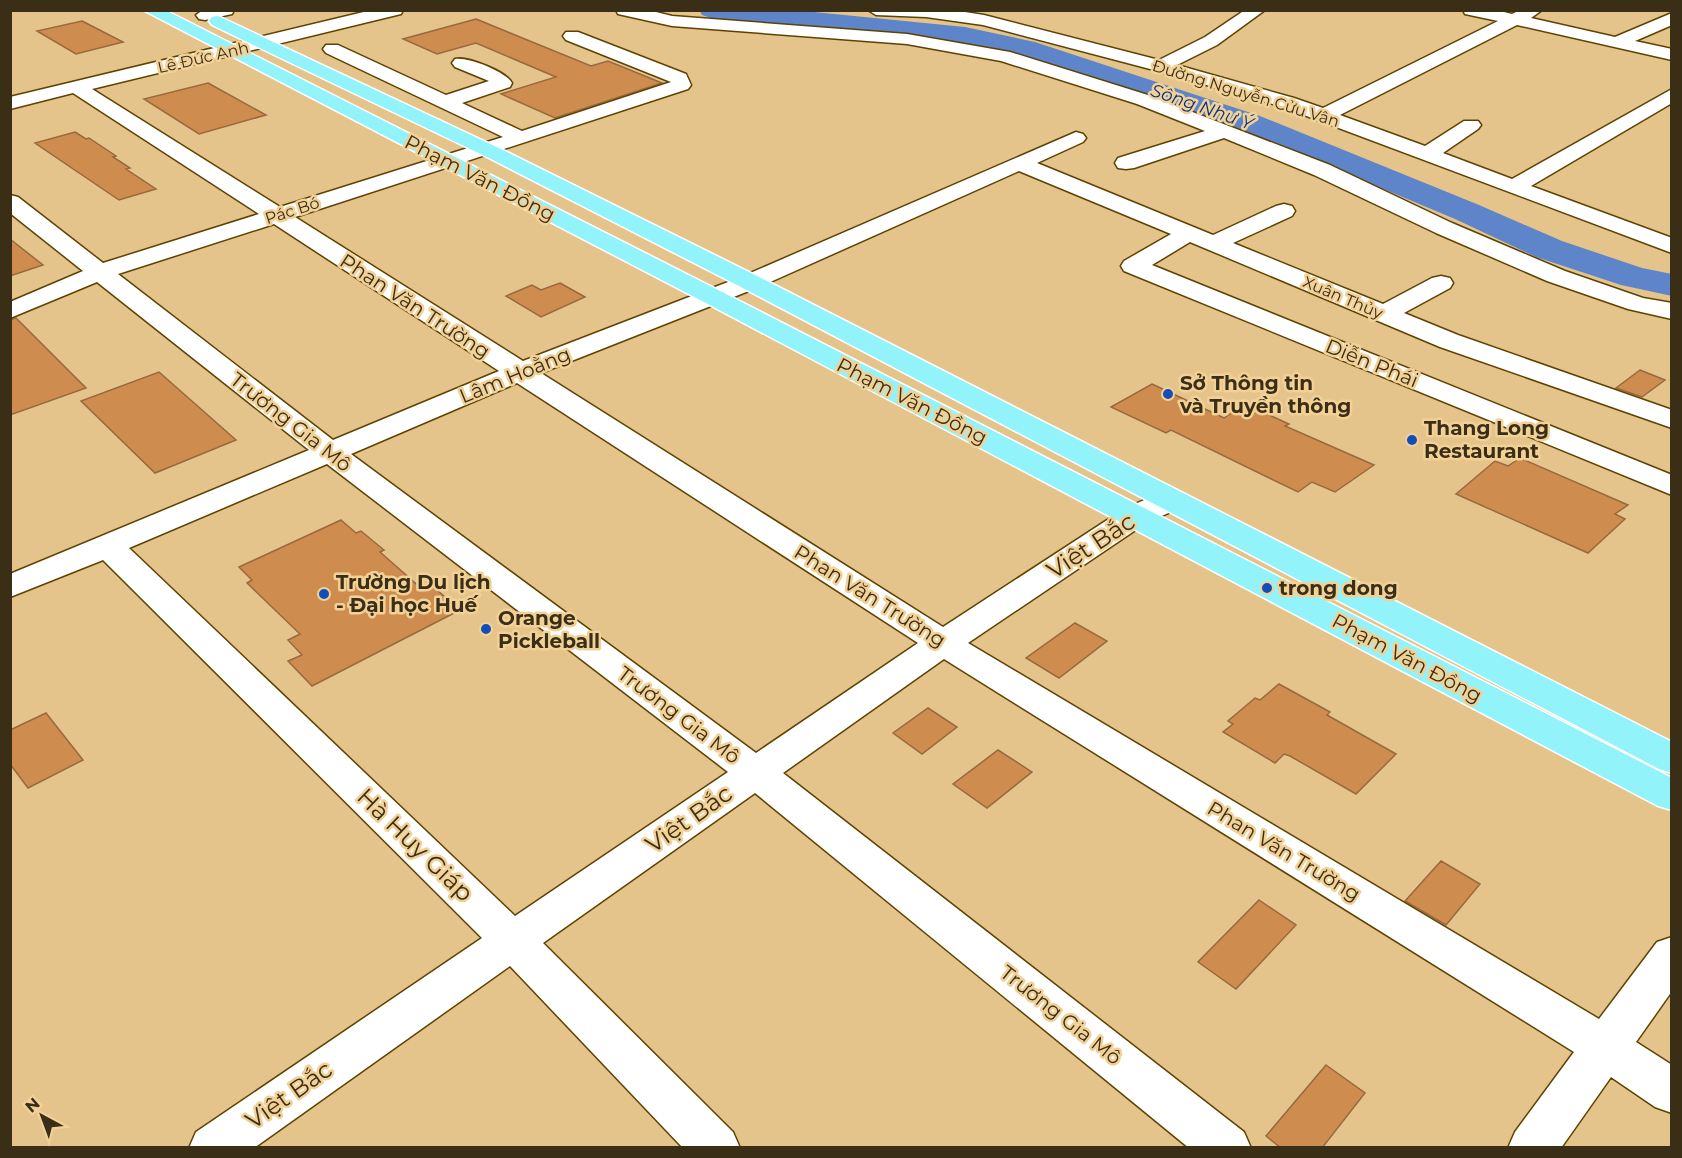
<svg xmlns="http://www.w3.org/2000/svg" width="1682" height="1158" viewBox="0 0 1682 1158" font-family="Montserrat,sans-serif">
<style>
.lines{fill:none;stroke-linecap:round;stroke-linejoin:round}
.river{fill:#5e85c9;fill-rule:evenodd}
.building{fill:#cf8c4f;stroke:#98693f;stroke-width:1.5}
.minor-casing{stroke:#5e4200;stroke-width:3}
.major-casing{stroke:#fff;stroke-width:3}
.minor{fill:#fff;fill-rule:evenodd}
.major{fill:#92f4fa;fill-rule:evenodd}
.poi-dot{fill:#124eba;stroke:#f2d197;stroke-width:2}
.labels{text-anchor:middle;stroke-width:5;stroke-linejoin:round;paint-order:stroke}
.far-street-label{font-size:16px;fill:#3b2e17;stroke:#f2d197}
.far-water-label{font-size:18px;font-style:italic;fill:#063383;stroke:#f2d197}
.street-label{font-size:20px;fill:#3b2e17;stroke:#f2d197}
.poi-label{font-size:20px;font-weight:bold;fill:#3b2e17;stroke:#f2d197;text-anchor:start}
.near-street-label{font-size:24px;fill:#3b2e17;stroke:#f2d197}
</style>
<rect width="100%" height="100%" fill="#e5c48b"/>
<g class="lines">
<!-- river -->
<path class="river" d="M699 10H794L965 27 1035 42 1260 116 1479 205 1562 241 1642 268 1672 274V296L1621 285 1536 257 1455 219 1238 128 1018 55 965 43 711 18 702 15Z"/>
</g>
<!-- building -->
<path class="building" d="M476 19 591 66 608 61 662 83 555 118 501 94 556 77 476 43 437 54 403 39Z
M82 21 123 42 76 54 37 31Z
M208 83 266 115 199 134 144 99Z
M75 132 86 139 89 138 116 156 113 157 130 168 126 169 156 189 119 200 35 143Z
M10 239 43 265 10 276Z
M560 283 585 297 541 317 506 296 532 285 541 290Z
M16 318 86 388 10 415V320Z
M1640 370 1665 380 1642 397 1616 388Z
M159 372 236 440 155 473 81 401Z
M1152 384 1224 418 1245 404 1289 424 1285 426 1374 465 1335 492 1312 482 1298 492 1171 430 1166 433 1111 407Z
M1520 458 1628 505 1615 514 1625 519 1588 553 1456 494 1495 461 1508 466Z
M341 520 356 533 361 531 384 550 380 552 422 589 431 585 460 610 312 686 288 661 302 655 288 640 300 634 247 583 252 580 239 567Z
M1075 623 1107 641 1059 678 1026 658Z
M1279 684 1330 712 1327 715 1396 754 1356 794 1290 756 1284 754 1275 763 1223 732 1233 724 1228 721 1255 698 1260 700Z
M928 708 957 727 922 754 893 733Z
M46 713 83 760 28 788 10 764V730Z
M998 750 1032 772 987 808 953 784Z
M1441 861 1480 884 1446 925 1405 901Z
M1259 900 1296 925 1236 989 1198 962Z
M1326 1065 1365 1093 1322 1148H1281L1266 1136Z"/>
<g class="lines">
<!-- minor casing -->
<g class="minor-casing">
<path id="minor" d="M234 10 232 14 205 20 199 19 196 15 203 10Z
M372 10H403L401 14 92 89 280 207 503 137 326 53 323 49 326 45H338L446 95 489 81 455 67 452 63 455 59C467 56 507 72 512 83L510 87 462 103 522 131 671 82 566 40 563 36 566 32H578L686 74 691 85 688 89 295 217 523 361 741 277 1076 132 1083 134 1086 138 1083 142 1037 163 1213 235 1276 206 1284 204 1292 206 1295 211 1292 216 1233 243 1383 304 1432 278 1441 276 1450 278 1453 283 1450 288 1404 313 1458 335 1672 410V428L1440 347 1190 242 1152 265 1672 475V495L1124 271 1121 266 1124 261 1171 234 1019 171 759 287 541 373 943 627 1124 509 1160 493 1171 491 1182 493 1186 500 1182 507 1146 523 968 643 1599 1019 1657 942 1672 937V991L1636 1042 1672 1065V1113L1655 1107 1611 1077 1561 1148H1508L1515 1132 1574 1052 944 659 783 773 1244 1132 1251 1148H1189L755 793 543 943 733 1132 740 1148H683L510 966 254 1148H189L196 1132 482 938 103 560 10 597V574L309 450 97 282 10 318V302L83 271 10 213V195L18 197 103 263 259 214 73 93 10 109V97ZM274 224 499 371 333 440 118 274ZM517 383 918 643 756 753 351 454ZM327 464 728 772 515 916 129 548Z
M616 10H648L672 16 907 34 1010 52 1151 96 1330 165 1452 223 1565 271 1643 298 1672 303V319L1628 309 1547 281 1436 233 1314 175 1224 138 1134 168 1126 169 1118 168 1115 163 1118 158 1205 131 1137 104 1001 61 907 44 672 26 618 14Z
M868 10H952L984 15 1159 60 1205 37 1245 10H1265L1217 45 1177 65 1294 98 1323 108 1498 21 1465 14 1463 10H1496L1512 14 1520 10H1542L1531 18 1615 37 1672 13V25L1635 41 1672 49V60L1517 25 1340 115 1425 146 1464 121H1478L1481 125 1478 129 1443 153 1512 179 1672 89V103L1531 186 1672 238V253L1280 106 1154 70 983 25 926 17 876 15Z"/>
</g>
<!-- major casing -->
<g class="major-casing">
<path id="major" d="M143 10H165L722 292 1672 778V810L1658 806 704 302Z
M218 16 503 150 759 277 1672 742V773L1659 769 741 287 489 158 212 25 209 21 212 17Z"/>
</g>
<!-- minor -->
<use href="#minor" class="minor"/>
<!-- major -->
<use href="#major" class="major"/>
</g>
<!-- markers -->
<g class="poi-dot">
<circle cx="1168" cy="394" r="6"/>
<circle cx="1412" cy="440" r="6"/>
<circle cx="1267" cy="588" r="6"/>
<circle cx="324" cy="594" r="6"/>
<circle cx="486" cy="629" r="6"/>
</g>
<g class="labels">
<!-- far-street labels -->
<g class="far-street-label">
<text transform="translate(203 57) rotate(-13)" y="6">Lê Đức Anh</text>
<text transform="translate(1246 93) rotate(17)" y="6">Đường Nguyễn Cửu Vân</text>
<text transform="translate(292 210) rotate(-18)" y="6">Pác Bó</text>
<text transform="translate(1343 297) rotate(23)" y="6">Xuân Thủy</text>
</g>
<!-- far-water labels -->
<g class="far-water-label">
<text transform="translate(1202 107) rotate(19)" y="6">Sông Như Ý</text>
</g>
<!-- street labels -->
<g class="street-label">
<text transform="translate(480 178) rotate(27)" y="7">Phạm Văn Đồng</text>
<text transform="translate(415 306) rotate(33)" y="7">Phan Văn Trường</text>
<text transform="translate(1372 363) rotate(22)" y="7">Diễn Phái</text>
<text transform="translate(515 375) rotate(-22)" y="7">Lâm Hoằng</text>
<text transform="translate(912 401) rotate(27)" y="7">Phạm Văn Đồng</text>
<text transform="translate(291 422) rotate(38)" y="7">Trương Gia Mô</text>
<text transform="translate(870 596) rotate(32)" y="7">Phan Văn Trường</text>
<text transform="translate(1407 658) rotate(28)" y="7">Phạm Văn Đồng</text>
<text transform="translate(679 715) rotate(37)" y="7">Trương Gia Mô</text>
<text transform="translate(1284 851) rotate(31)" y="7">Phan Văn Trường</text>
<text transform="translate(1061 1015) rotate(38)" y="7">Trương Gia Mô</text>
</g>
<!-- poi labels -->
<g class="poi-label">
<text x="1180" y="390">Sở Thông tin<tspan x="1180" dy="23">và Truyền thông</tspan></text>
<text x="1424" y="435">Thang Long<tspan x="1424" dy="23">Restaurant</tspan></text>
<text x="336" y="589">Trường Du lịch<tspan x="336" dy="23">- Đại học Huế</tspan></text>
<text x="1279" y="595">trong dong</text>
<text x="498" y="625">Orange<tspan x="498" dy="23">Pickleball</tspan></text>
</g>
<!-- near-street labels -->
<g class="near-street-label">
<text transform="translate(1091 546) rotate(-33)" y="8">Việt Bắc</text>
<text transform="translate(689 819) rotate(-35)" y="8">Việt Bắc</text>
<text transform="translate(415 845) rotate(44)" y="8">Hà Huy Giáp</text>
<text transform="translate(289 1095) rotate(-35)" y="8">Việt Bắc</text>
</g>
</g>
<!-- border -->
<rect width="1682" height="1158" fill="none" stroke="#3b2e17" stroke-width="24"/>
<!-- north arrow -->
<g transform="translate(42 1116) rotate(319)" stroke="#f2d197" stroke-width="4.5" paint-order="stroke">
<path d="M0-4.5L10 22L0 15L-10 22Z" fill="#3b2e17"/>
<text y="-9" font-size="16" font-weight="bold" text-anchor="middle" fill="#3b2e17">N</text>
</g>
</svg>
